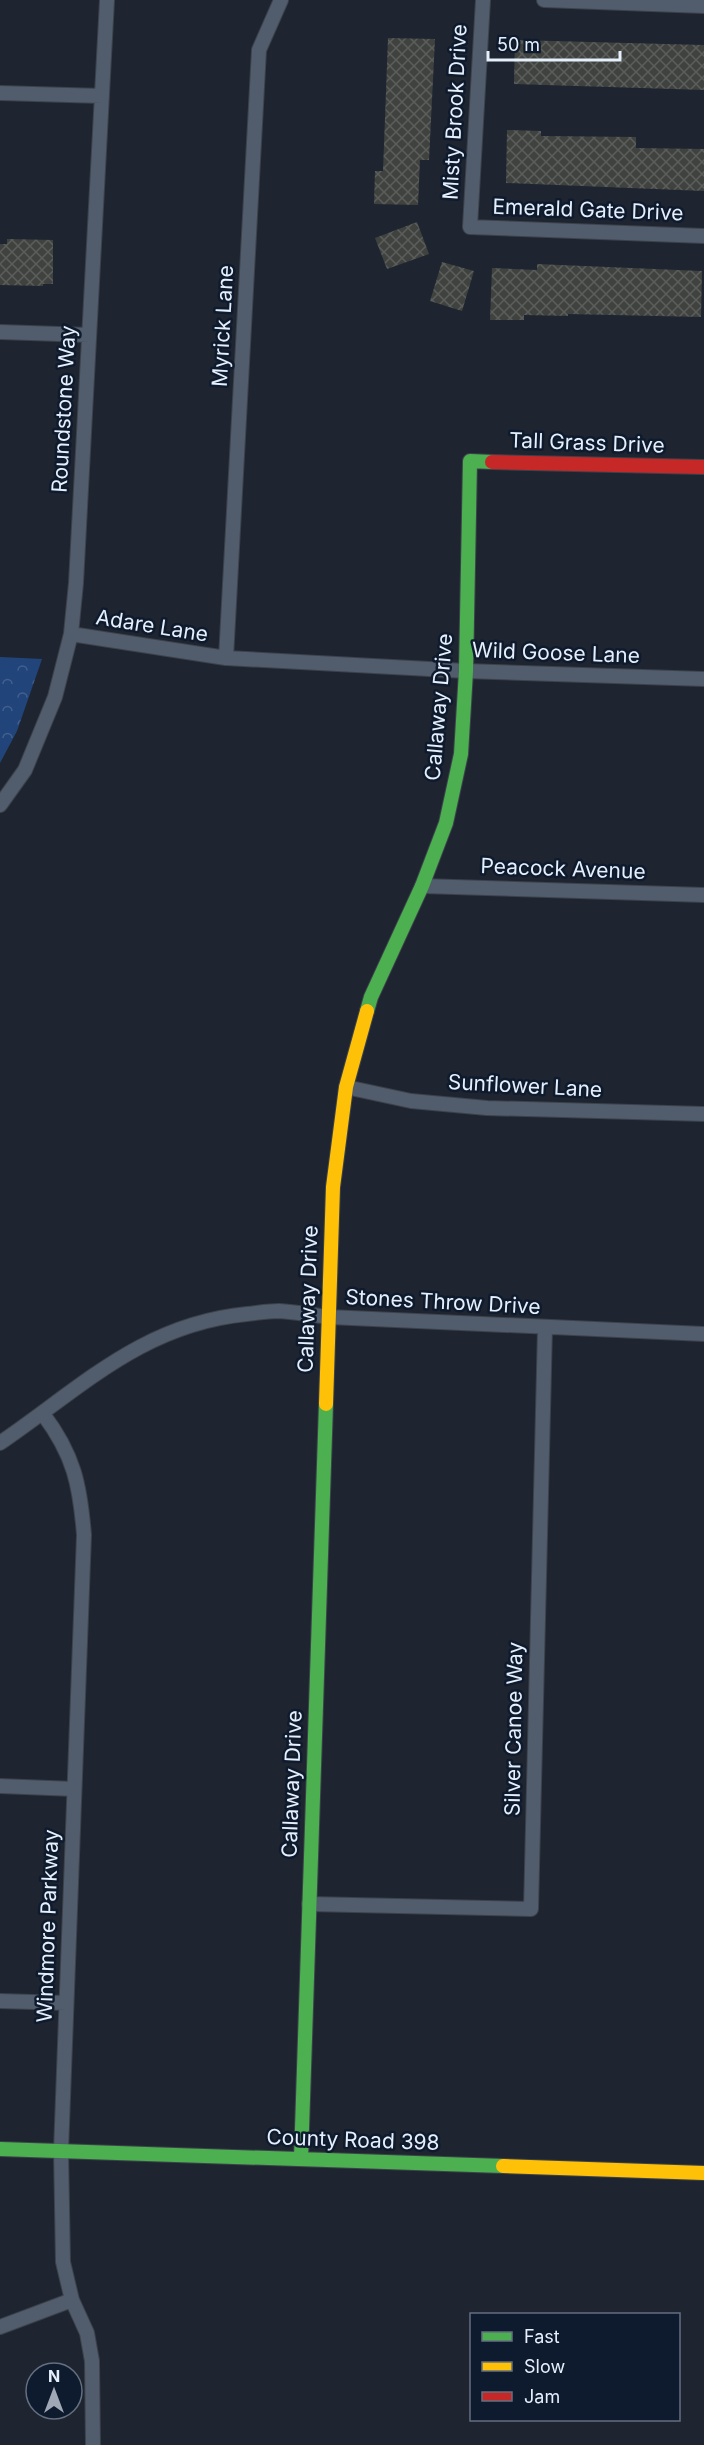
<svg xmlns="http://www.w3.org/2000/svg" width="704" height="2445" viewBox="0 0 704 2445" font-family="Inter,sans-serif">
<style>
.park{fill:url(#park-crowns)}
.building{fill:url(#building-cross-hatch)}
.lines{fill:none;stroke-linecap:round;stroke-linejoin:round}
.street-casing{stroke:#3c424b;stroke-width:16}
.fast-casing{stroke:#3c424b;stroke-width:16}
.slow-casing{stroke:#3c424b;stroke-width:16}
.jam-casing{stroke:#3c424b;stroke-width:16}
.street{stroke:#515c6c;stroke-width:14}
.fast{stroke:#4caf50;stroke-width:14}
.slow{stroke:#ffc107;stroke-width:14}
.jam{stroke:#c62828;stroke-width:14}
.labels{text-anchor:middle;stroke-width:5;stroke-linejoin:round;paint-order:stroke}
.street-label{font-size:21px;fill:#e6effc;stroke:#0e1a2d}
</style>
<defs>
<pattern id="park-crowns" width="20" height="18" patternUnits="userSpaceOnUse" patternTransform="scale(1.5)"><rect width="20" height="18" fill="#21457a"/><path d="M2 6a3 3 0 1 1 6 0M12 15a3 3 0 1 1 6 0" fill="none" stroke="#41608e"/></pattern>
<pattern id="building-cross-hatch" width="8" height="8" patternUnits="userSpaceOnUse" patternTransform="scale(1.5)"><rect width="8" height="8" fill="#3f423e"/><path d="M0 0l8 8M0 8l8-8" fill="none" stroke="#5b5e5b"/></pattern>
</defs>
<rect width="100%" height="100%" fill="#1e2530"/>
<!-- park -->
<path class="park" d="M0 657 42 659 17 731 0 763Z"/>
<!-- building -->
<path class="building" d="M388 38 435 39 429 160H420L418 205 374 204 375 171H383Z
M515 40 704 45V90L514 84Z
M507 130 541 131V136L636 137V148L704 149V191L506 183Z
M417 222 429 254 387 269 375 238Z
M7 239 53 240V284H43V286L0 285V244H7Z
M442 262 474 271 462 311 430 301Z
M537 264 702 271 701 317 568 314V316L524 315V320H490L492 268 537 270Z"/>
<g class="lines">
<!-- street casing -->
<g class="street-casing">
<path id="street" d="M483 0 470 227 704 236
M544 0 704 6
M0 93 102 96
M0 332 89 335
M71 634 226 658 466 671 704 679
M226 658 259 50 281 0
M0 805 25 770 55 697 71 634 76 583 107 0
M422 886 704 895
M346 1087 411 1101 487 1108 704 1114
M43 1414C74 1455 80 1485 84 1535L61 2151 63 2262 72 2300 87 2333 92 2361 93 2445
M0 1443C82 1387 143 1324 247 1314 257 1313 268 1311 279 1311 295 1312 312 1315 329 1317L704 1334
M0 1786 74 1789
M309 1904 531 1909 545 1328
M0 2001 66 2003
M0 2327 72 2300"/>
</g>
<!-- fast casing -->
<g class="fast-casing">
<path id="fast" d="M367 1011 371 997 422 886 446 823 461 754 466 671 470 461 492 462
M0 2149 503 2166
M301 2159 326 1404"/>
</g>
<!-- slow casing -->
<g class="slow-casing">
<path id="slow" d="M326 1404 333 1187 346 1087 367 1011
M503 2166 704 2173"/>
</g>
<!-- jam casing -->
<g class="jam-casing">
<path id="jam" d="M492 462 704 467"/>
</g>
<!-- street -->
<use href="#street" class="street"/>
<!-- fast -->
<use href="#fast" class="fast"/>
<!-- slow -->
<use href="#slow" class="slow"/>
<!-- jam -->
<use href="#jam" class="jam"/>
</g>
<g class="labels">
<!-- street labels -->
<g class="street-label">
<text transform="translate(455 112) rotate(-87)" y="7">Misty Brook Drive</text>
<text transform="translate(588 210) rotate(2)" y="7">Emerald Gate Drive</text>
<text transform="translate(223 326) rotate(-87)" y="7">Myrick Lane</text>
<text transform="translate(64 409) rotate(-87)" y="7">Roundstone Way</text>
<text transform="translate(587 443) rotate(2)" y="7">Tall Grass Drive</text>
<text transform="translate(152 626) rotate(9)" y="7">Adare Lane</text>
<text transform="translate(556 653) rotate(2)" y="7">Wild Goose Lane</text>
<text transform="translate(439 707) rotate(-85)" y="7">Callaway Drive</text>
<text transform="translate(563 869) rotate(2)" y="7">Peacock Avenue</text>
<text transform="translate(525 1086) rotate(3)" y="7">Sunflower Lane</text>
<text transform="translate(308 1299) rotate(-88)" y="7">Callaway Drive</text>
<text transform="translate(443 1302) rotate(3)" y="7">Stones Throw Drive</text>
<text transform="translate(514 1729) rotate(-89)" y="7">Silver Canoe Way</text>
<text transform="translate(292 1784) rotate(-88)" y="7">Callaway Drive</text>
<text transform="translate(48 1926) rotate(-88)" y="7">Windmore Parkway</text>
<text transform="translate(353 2140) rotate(2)" y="7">County Road 398</text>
</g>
</g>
<!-- legend -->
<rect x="470" y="2313" width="210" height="108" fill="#0e1a2d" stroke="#646f80" stroke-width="1.5"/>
<rect x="482" y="2332" width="30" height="9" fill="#4caf50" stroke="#646f80" stroke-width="1.5"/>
<text x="524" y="2343" font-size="18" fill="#e6effc">Fast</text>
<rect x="482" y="2362" width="30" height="9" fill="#ffc107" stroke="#646f80" stroke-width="1.5"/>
<text x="524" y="2373" font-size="18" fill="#e6effc">Slow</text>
<rect x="482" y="2392" width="30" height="9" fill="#c62828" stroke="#646f80" stroke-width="1.5"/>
<text x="524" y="2403" font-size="18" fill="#e6effc">Jam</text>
<!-- north arrow -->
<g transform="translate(54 2391)"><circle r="28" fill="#0e1a2d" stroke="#646f80" stroke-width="1.5"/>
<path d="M0-4.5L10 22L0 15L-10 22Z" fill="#a0a8b5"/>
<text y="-9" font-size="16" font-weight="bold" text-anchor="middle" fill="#e6effc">N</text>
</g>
<!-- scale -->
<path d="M488 51v9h132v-9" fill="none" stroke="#e6effc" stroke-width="3"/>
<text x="497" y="51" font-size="18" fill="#e6effc" stroke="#0e1a2d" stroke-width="4.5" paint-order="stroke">50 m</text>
</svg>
